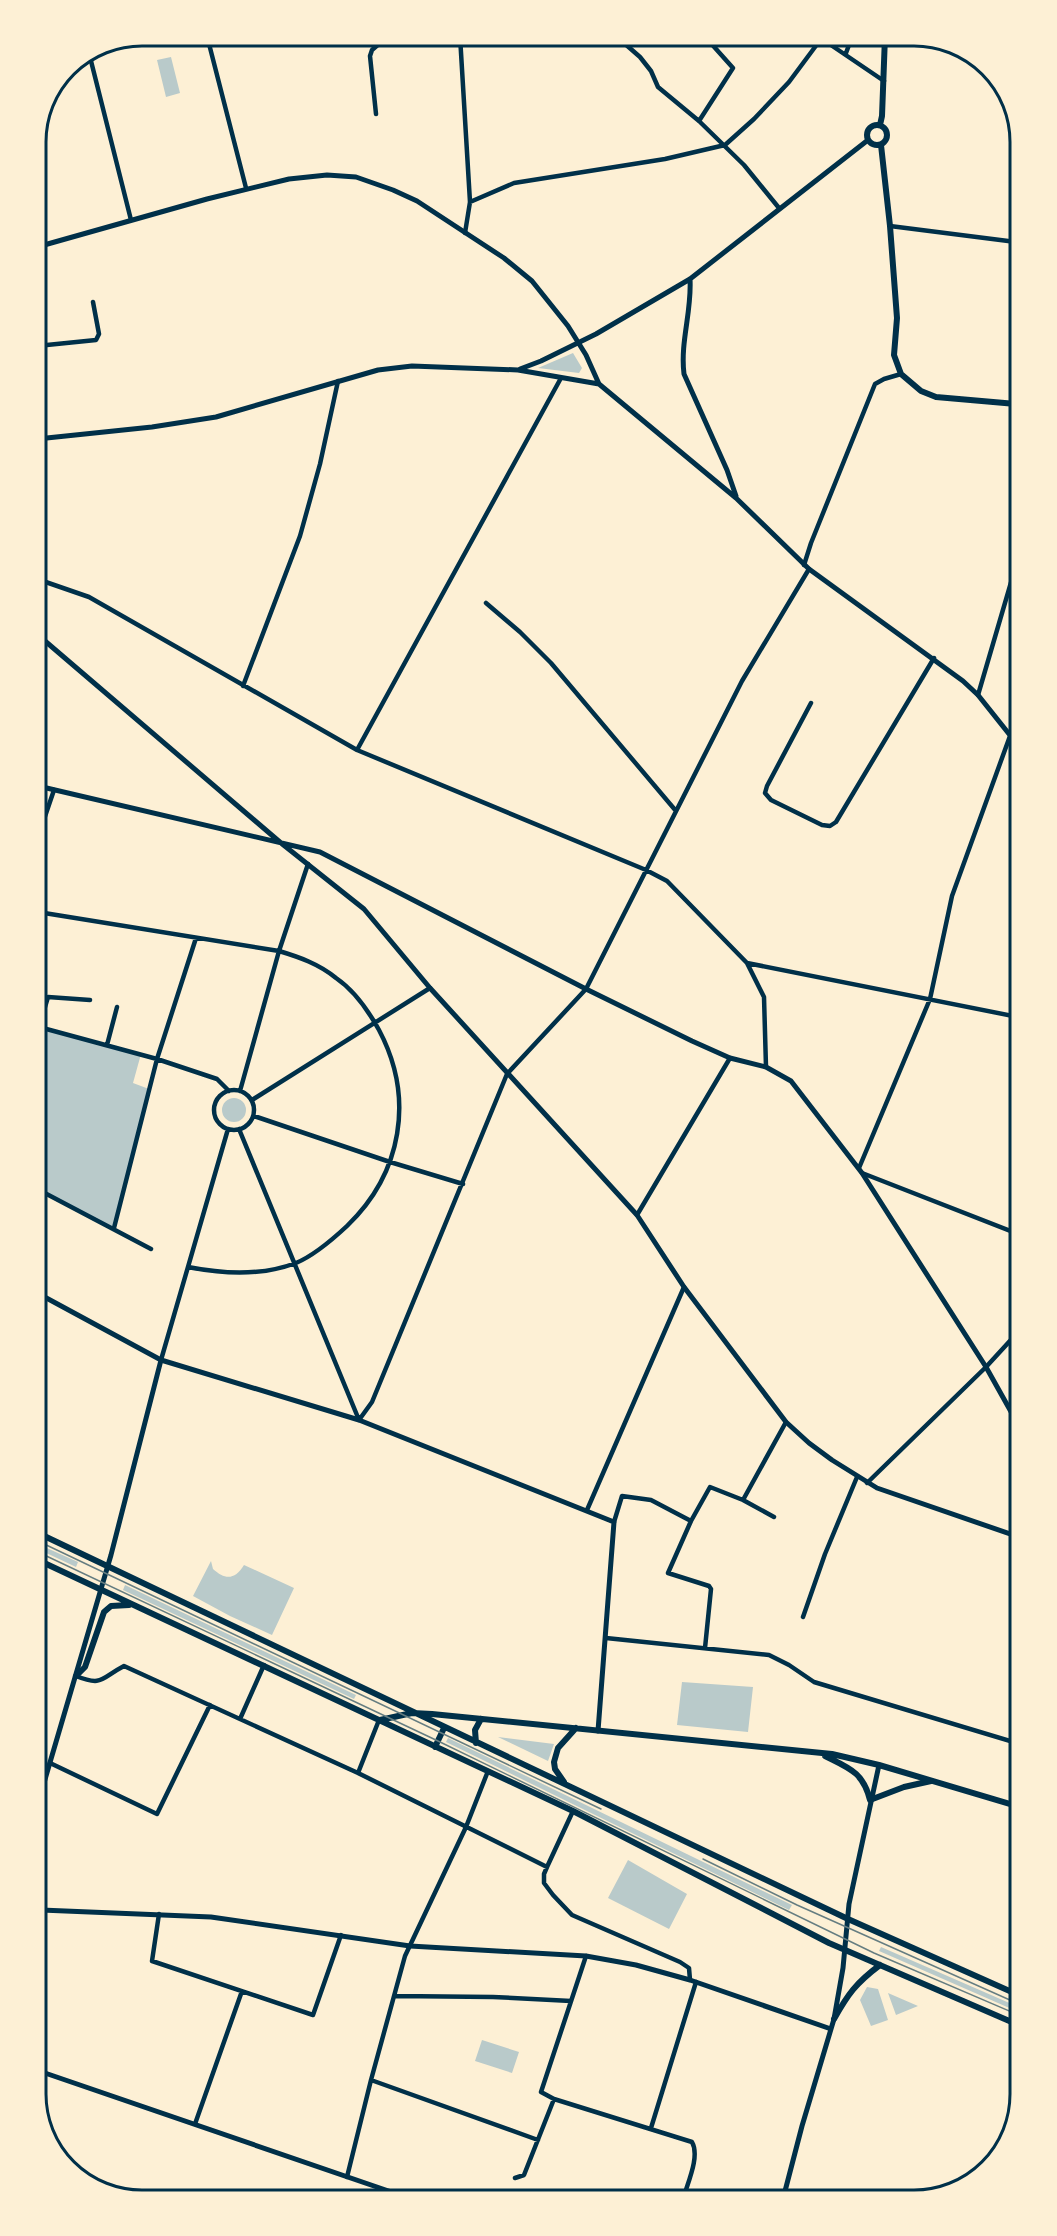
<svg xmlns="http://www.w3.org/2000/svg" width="1057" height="2236" viewBox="0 0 1057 2236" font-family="'Libre Baskerville',serif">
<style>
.green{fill:#b9caca}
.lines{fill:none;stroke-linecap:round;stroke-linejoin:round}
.minor{stroke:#003049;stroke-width:4.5}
.tertiary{stroke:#003049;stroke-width:5}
.secondary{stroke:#003049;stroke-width:6}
.tram{stroke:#657d81;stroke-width:1.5}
.rim{fill:none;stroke:#003049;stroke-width:3}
</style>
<rect width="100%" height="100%" fill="#fdf0d5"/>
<!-- green -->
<path class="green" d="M171 57 180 93 166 97 157 60Z
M573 353 582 368 579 373 538 368Z
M39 1027 141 1054 133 1083 149 1089 114 1228 39 1190Z
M222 1110a12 12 0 1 1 24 0a12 12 0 1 1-24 0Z
M40 1545 78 1562 76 1567 40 1550Z
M211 1561 213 1569C225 1580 235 1580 244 1565L294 1588 272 1635 230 1616 193 1596Z
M125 1585 356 1695 354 1699 123 1590Z
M682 1682 753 1687 748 1732 677 1725Z
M498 1737 554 1744 548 1761Z
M448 1738 792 1905 789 1910 446 1742Z
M628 1860 687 1894 669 1929 608 1898Z
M881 1947 1021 2008V2013L879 1951Z
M867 1987 878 1989 888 2020 871 2026 860 2000Z
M888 1993 918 2006 896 2015Z
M482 2040 519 2052 512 2073 475 2061Z"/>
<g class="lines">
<!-- minor -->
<path class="minor" d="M207 36 246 188
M460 36 470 202 465 233
M616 36 640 57 651 71 658 87 699 121 744 165 779 208
M89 53 131 220
M846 53 849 45 847 36
M376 114 370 56 372 50 388 36
M699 121 733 68 708 40
M470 202 514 183 665 159 725 145 754 119 789 82 818 43 825 41 884 81
M890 226 1016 242
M37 346 96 340 99 334 93 302
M1012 404 1016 473
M804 565 811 543 875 384 884 379 901 374
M37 579 89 597 357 750 646 870 667 881 747 963 1018 1017
M486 603 520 632 551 663 676 811
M243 686 300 536 320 464 338 381
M978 695 1017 562
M811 703 767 786 765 793 771 800 822 825 830 826 836 822 934 658
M357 750 561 378
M38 837 54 790
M38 912 279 951C299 957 319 964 336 978 355 991 368 1010 379 1030 415 1098 402 1173 347 1226 332 1240 315 1255 296 1263 262 1276 223 1274 188 1267
M747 963 764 997 766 1067
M39 1027 157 1059 217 1079 229 1091
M39 1027 48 997 90 1000
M107 1045 117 1007
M214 1110a20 20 0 1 1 40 0a20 20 0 1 1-40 0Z
M240 1091 279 951 308 864
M252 1100 430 988
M254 1116 390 1162 463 1184
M239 1129 359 1420
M859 1168 930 999 952 896 1010 736
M862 1173 1018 1234
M39 1190 151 1249
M637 1215 730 1058
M114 1228 157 1059 196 938
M161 1360 228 1129
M359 1420 372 1402 507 1074 586 989 742 681 809 569
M867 1483 986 1367 1019 1331
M743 1500 786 1422
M587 1510 684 1287
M614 1522 622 1496 651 1500 691 1521
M803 1617 825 1554 857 1477
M606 1638 769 1655 789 1665 814 1682 1020 1744
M705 1648 711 1589 709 1586 668 1573 691 1521 710 1487 743 1500 774 1517
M76 1676C103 1687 101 1678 124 1666L358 1773 547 1867 573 1811
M240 1719 264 1665
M50 1763 157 1814 210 1705
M358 1773 379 1720
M547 1867 544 1874V1883L553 1895 572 1915 680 1962 689 1968 690 1980
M159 1914 152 1961 313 2015 341 1935
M395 1996 493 1997 571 2001
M371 2080 538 2140
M554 2099 541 2092 586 1956
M195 2124 242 1991
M651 2128 696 1982
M347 2177 371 2080 405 1956 466 1827 488 1771
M515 2178 524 2175 554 2099 692 2142C700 2156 688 2182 684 2196"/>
<!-- tertiary -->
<path class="tertiary" d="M37 247 207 199 289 179 327 175 356 177 393 190 417 201 504 258 532 281 568 326 586 355 599 384 736 498 809 569 963 681 978 695 1017 744
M690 279C692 311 680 342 684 374L727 470 736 496
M520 369 541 361 596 334 690 279 868 140
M37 439 152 427 216 417 378 370 412 366 518 370 599 384
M38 635 281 843 364 909 430 988 637 1215 684 1287 786 1422 809 1443 832 1460 877 1488 1019 1537
M38 786 320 852 586 989 692 1041 730 1058 766 1067 791 1081 862 1173 986 1367 1019 1426
M39 1294 161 1360 359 1420 614 1522 598 1731
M41 1793 111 1555 161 1360
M41 1910 211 1917 410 1946 586 1956 636 1965 690 1980 831 2029
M42 2072 409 2198
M784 2195 802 2126 834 2019 843 1968 849 1904 879 1765"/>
<!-- secondary -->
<path class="secondary" d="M867 135a10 10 0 1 1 20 0a10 10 0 1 1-20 0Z
M880 125 882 116 885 36
M881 145 890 226 897 318 894 355 901 374 921 391 936 397 1016 404
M40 1534 848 1919 1021 1996
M40 1561 573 1811 829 1943 1021 2026
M76 1676 85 1667 104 1612 111 1606 129 1605
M380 1720 412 1713 432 1714 832 1754 879 1765 1020 1807
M476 1743 475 1730 481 1719
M435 1747 444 1728
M825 1756C849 1768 863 1772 870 1800L904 1787 931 1781
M564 1782 555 1769 554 1762 558 1748 576 1728
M834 2019C848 1994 856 1983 880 1965"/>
<!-- tram -->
<path class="tram" d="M40 1542 601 1809
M40 1553 438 1741 874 1953 1021 2016
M703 1859 797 1905 1021 2005"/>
</g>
<!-- crop -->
<path d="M0 0H1057V2236H0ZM142 46H914A96 96 0 0 1 1010 142V2094A96 96 0 0 1 914 2190H142A96 96 0 0 1 46 2094V142A96 96 0 0 1 142 46Z" fill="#fdf0d5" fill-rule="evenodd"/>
<path class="rim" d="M142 46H914A96 96 0 0 1 1010 142V2094A96 96 0 0 1 914 2190H142A96 96 0 0 1 46 2094V142A96 96 0 0 1 142 46Z"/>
</svg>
